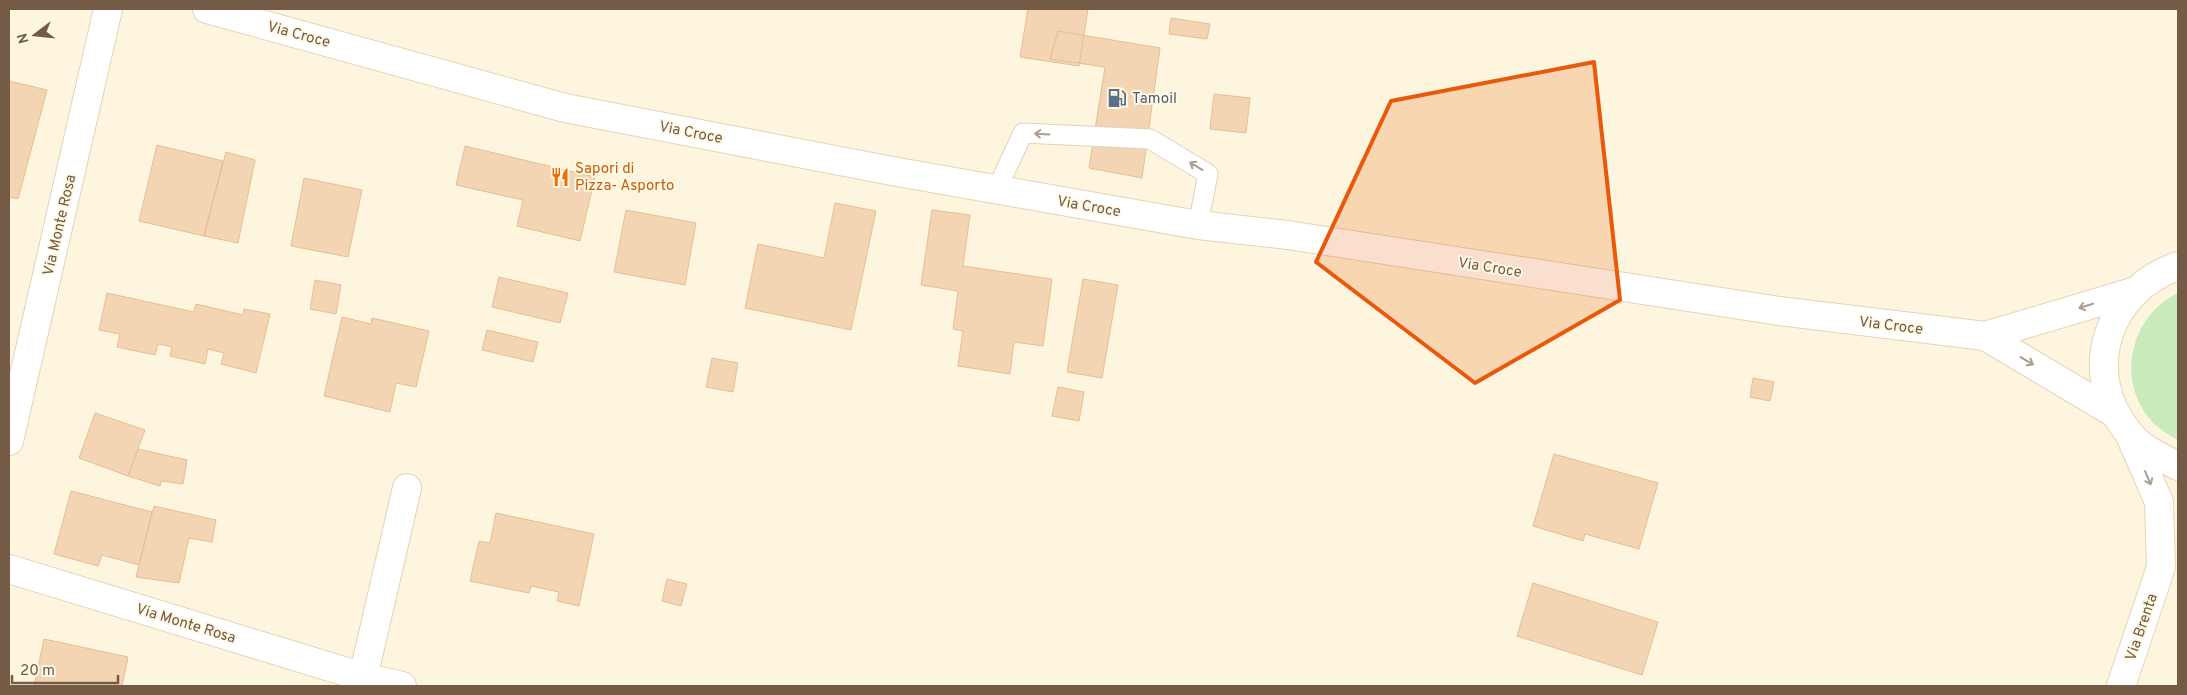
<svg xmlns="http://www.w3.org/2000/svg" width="2187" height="695" viewBox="0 0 2187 695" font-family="Overpass,sans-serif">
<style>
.green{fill:#c9eabc}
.building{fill:#f3d5b4;stroke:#e7be94}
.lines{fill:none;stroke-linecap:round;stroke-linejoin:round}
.lane-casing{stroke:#e1d1b9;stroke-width:21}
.street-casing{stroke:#e1d1b9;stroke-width:30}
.secondary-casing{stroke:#e6d3b7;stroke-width:30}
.lane{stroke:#fff;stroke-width:19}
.street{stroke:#fff;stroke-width:28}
.secondary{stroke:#fff;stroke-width:28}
.oneway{stroke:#ab9d8f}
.marked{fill:#e8590c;fill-opacity:0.2;stroke:#e8590c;stroke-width:4;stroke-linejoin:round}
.labels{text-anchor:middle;stroke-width:4;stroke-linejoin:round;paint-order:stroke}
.street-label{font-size:15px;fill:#735b45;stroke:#fff8e4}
.service-label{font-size:15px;fill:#4e5e75;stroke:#fff8e4;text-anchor:start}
.food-label{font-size:15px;fill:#c56008;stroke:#fff8e4;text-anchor:start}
</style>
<rect width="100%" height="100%" fill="#fdf5dd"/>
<!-- green -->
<path class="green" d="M2178 293V440C2167 434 2156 427 2148 417 2116 376 2132 315 2178 293Z"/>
<!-- building -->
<path class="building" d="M1028 9H1088L1079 66 1020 57Z
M1171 18 1210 24 1207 39 1169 34Z
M1058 31 1160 48 1142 178 1089 168 1105 67 1050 59Z
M9 81 47 90 18 199 9 197Z
M1214 94 1250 98 1246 133 1210 129Z
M157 145 223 161 204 236 139 221Z
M465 146 595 177 580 241 517 226 523 200 456 185Z
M226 152 255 160 238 243 204 236Z
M304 178 362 190 348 257 291 246Z
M835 203 876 211 851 330 745 308 758 244 824 258Z
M626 210 696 223 685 285 614 272Z
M932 210 970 215 963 266 1052 279 1043 346 1014 342 1010 374 958 366 963 331 953 329 958 291 921 285Z
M499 277 568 293 560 323 492 307Z
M1083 279 1118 285 1102 378 1067 372Z
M315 280 341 285 336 314 310 309Z
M107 293 194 312 196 304 243 315 244 309 270 314 256 373 221 364 224 353 208 349 205 364 170 356 172 347 158 344 155 355 117 347 120 334 99 330Z
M342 317 371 324 372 318 429 331 416 387 396 383 390 412 324 396Z
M487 330 538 342 533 362 482 350Z
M712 358 738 363 733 392 706 387Z
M1753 378 1774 382 1770 401 1750 397Z
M1058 387 1084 392 1079 421 1052 416Z
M95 413 145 430 128 476 79 458Z
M138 449 187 460 183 484 161 481 160 486 128 476Z
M1554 454 1658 483 1639 549 1585 534 1583 541 1533 526Z
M71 491 152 512 139 565 102 555 98 566 54 554Z
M154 506 216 520 212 542 189 538 179 583 136 577Z
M496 513 594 534 579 606 557 601 559 592 531 586 529 593 470 581 479 541 490 543Z
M667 579 687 584 681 606 662 601Z
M1533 583 1658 622 1642 675 1517 636Z
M44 639 128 657 122 686H34Z"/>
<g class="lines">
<!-- lane casing -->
<g class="lane-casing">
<path id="lane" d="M996 191 1023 133 1150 139 1208 174 1198 225"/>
</g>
<!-- street casing -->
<g class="street-casing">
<path id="street" d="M9 441 108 9
M9 569 363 677 402 686
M361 686 407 488"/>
</g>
<!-- secondary casing -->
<g class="secondary-casing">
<path id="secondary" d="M207 9 565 108 892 171 1198 225 1288 235 1779 311 1985 336 2133 292
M2178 266C2107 290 2080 372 2128 432 2141 449 2160 457 2178 466
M1985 336 2116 414
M2121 686 2161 567 2159 502 2131 438"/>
</g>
<!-- lane -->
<use href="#lane" class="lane"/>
<!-- street -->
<use href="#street" class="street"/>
<!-- secondary -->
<use href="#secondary" class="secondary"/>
</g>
<!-- one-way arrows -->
<defs><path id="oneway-shaft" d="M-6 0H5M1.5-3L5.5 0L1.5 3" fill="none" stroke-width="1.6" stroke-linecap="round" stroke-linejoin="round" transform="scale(1.25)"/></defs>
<g class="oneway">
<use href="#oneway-shaft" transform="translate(1042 134) rotate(-177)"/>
<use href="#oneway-shaft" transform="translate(1196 166) rotate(-149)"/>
<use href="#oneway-shaft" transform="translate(2086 306) rotate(163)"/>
<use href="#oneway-shaft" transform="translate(2027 361) rotate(31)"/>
<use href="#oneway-shaft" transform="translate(2148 478) rotate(67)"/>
</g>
<!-- marked area -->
<path class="marked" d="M1594 62 1620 300 1475 383 1316 262 1391 101Z"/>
<!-- icons -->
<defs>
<g id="fuel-bare" transform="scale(1.5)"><path d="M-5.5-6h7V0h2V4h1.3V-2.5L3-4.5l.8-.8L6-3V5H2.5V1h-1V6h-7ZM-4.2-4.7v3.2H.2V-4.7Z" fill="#5c6f8a" stroke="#fff8e4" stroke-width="2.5" paint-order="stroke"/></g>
<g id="restaurant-bare" transform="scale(1.5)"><path d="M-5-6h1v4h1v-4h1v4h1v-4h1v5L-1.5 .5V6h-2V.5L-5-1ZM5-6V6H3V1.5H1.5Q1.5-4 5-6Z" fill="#e8710a" stroke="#fff8e4" stroke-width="2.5" paint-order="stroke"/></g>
</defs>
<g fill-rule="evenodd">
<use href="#fuel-bare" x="1117" y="98"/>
<use href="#restaurant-bare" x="560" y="177"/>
</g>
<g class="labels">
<!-- street labels -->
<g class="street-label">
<text transform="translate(299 34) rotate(15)" y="5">Via Croce</text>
<text transform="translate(691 132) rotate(11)" y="5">Via Croce</text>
<text transform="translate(1089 206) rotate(10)" y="5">Via Croce</text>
<text transform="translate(59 225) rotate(-77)" y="5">Via Monte Rosa</text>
<text transform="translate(1490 267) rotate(9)" y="5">Via Croce</text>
<text transform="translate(1891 325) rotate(7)" y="5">Via Croce</text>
<text transform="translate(186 623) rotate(17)" y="5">Via Monte Rosa</text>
<text transform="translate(2141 627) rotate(-71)" y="5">Via Brenta</text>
</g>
<!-- service labels -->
<g class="service-label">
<text x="1132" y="103">Tamoil</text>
</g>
<!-- food labels -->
<g class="food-label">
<text x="575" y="173">Sapori di<tspan x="575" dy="17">Pizza- Asporto</tspan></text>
</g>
</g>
<!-- border -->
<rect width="2187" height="695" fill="none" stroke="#735b45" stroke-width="20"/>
<!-- north arrow -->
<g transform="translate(35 35) rotate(254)" stroke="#fff8e4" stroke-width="4" paint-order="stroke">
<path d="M0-4L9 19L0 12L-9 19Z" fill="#735b45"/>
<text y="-8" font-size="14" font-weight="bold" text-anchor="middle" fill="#735b45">N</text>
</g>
<!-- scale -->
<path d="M12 675v8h106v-8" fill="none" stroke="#735b45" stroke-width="2.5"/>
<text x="20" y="675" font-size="15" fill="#735b45" stroke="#fff8e4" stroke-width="4" paint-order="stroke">20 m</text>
</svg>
